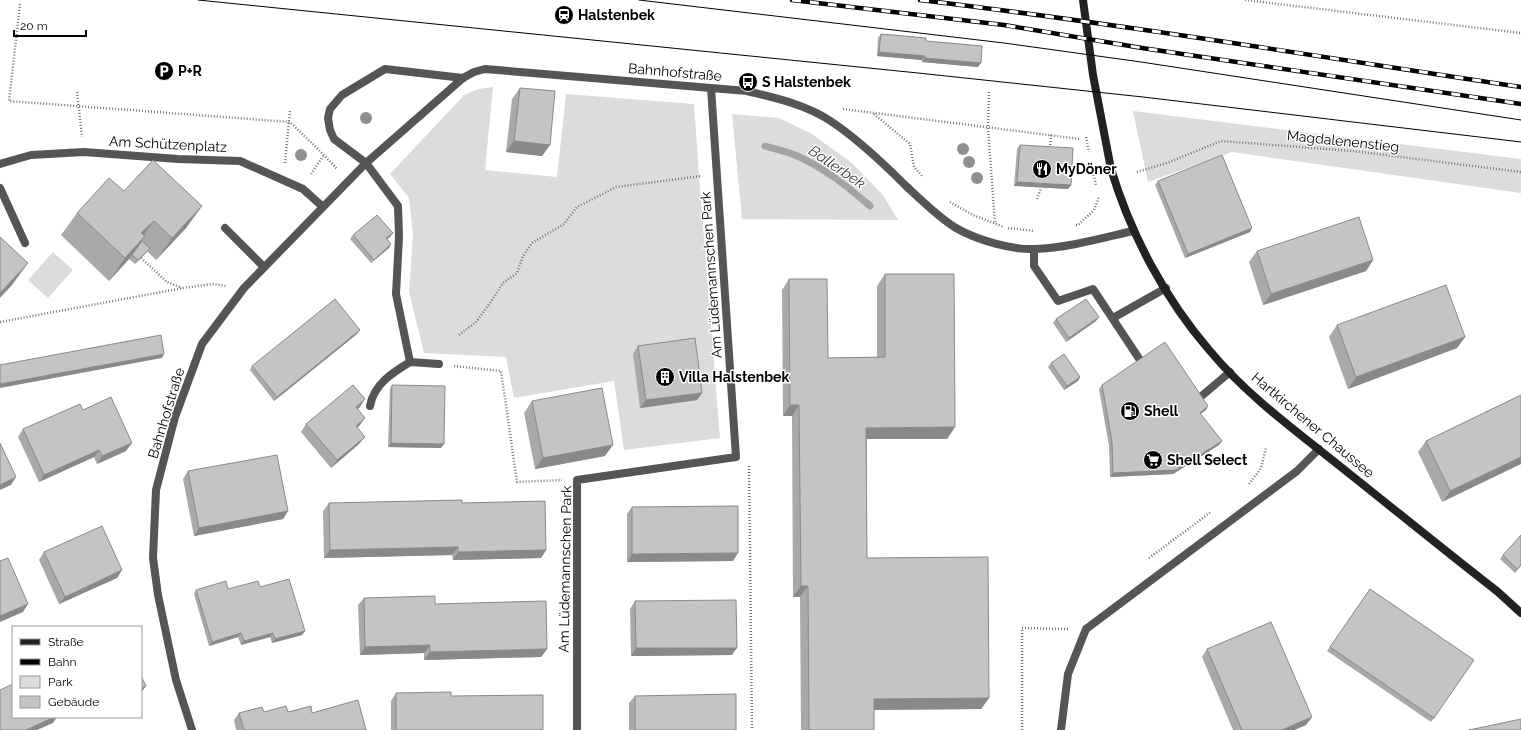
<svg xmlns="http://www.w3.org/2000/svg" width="1521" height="730" viewBox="0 0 1521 730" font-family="Raleway,sans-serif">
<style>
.green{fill:#dcdcdc}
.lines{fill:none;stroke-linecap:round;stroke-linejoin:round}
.stream{stroke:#a3a3a3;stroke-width:7}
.path{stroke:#777;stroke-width:2.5;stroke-dasharray:1 2;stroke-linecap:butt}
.service{stroke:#555;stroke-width:8}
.minor{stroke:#555;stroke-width:8}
.secondary{stroke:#222;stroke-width:8}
.tram{stroke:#000;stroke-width:1}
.rail-casing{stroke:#000;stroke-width:4.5}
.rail{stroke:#fff;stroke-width:3;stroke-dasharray:9;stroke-linecap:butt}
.tree{fill:#8f8f8f}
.wall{fill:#a9a9a9}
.shaded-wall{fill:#898989}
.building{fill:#c4c4c4;stroke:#898989}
.labels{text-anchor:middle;stroke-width:3;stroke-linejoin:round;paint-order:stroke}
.poi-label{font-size:14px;font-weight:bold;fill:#000;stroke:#fff;text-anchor:start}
.street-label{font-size:14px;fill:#000;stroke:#fff}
.water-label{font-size:15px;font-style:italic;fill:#444;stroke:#fff}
</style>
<rect width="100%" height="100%" fill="#fff"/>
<!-- green -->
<path class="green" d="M493 87 485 170 557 177 566 94 694 104 699 176 720 438 624 450 614 381 514 398 506 357 424 353 409 292 413 236 409 198 390 174 464 95 479 89Z
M1133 111 1521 159V193L1232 152 1148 182Z
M732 114 779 118 812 134 852 163 883 195 898 220 742 219Z
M53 252 73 270 48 298 28 280Z"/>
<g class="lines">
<!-- stream -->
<path class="stream" d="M765 146C775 149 786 151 795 155 823 167 847 186 870 206"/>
<!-- path -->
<path class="path" d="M1245 0 1521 33
M20 4 9 101 290 122 324 155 337 169
M77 92 82 137
M989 92 988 127 995 224
M843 109 1080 139
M874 114 910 144 914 167 923 177
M1086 137 1089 152
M1050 148 1051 135
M285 163 290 110
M1093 172 1096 185
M1137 172 1167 163 1221 141 1353 151 1521 172
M311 174 324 155
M1037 199 1041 188
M950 202 973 215 1004 227
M1076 225H1078L1094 210 1099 197
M1008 228 1035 231
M141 258 167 282 182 288
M0 322 183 288 212 284 226 286
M459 335 476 322 490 303 503 283 517 273 523 256 532 243 564 224 577 207 616 187 701 176
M454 366 501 371 517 482 562 480
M749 466 752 730
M1249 484 1261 468 1266 448
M1149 558 1211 512
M1022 730V628L1069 629"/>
<!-- service -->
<path class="service" d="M0 188 25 243
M225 228 264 267
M1034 249V266L1058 301 1093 289 1140 360
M1113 318 1166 288
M439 364 410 362 396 294 399 237 398 206 366 163 334 139 330 130 328 118 330 109 342 95 385 69 463 78
M1198 399 1230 372
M370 406C374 384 392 373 410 362
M1061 730 1068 674 1086 629 1297 471 1319 449"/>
<!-- minor -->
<path class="minor" d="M0 164 31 155 84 152 178 159 240 161 303 189 323 207
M192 730 176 680 158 595 153 558 156 490 175 417 202 344 244 288 366 163 463 78 474 72 485 69 747 91C775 98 804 104 829 120 857 138 882 162 905 185 920 199 939 218 956 228 977 240 1011 250 1035 249 1067 248 1102 238 1133 231
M577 730V480L736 457 711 88"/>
<!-- secondary -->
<path class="secondary" d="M1083 0 1093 75 1111 169C1131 235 1165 299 1210 351 1250 399 1303 436 1351 475 1400 514 1449 554 1498 592L1521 613"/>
<!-- tram -->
<path class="tram" d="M198 0 918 73 1143 97 1521 142
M639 0 1004 43 1141 62 1521 120"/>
<!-- rail casing -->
<g class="rail-casing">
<path id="rail" d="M792 0 1004 25 1142 48 1521 104
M920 0C1121 24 1321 57 1521 87"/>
</g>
<!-- rail -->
<use href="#rail" class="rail"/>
</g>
<!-- trees -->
<g class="tree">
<circle cx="366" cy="118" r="6"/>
<circle cx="963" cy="149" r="6"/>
<circle cx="301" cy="155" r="6"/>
<circle cx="969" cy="162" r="6"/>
<circle cx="977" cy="178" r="6"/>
</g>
<!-- wall -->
<path class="wall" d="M881 34 926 41 981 63 978 67 922 62V60L877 56 878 38Z
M520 88 550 145 542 156 506 152 512 99Z
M1020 145 1071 185 1068 189 1014 186 1017 149Z
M1158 181 1250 232 1185 258 1155 185Z
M124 191 202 206 186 228 156 260 147 251 135 264 129 259 109 281 61 235 77 213Z
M353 235 390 237 387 239 391 244 389 248 371 263 350 239Z
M1257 251 1373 260 1366 271 1263 305 1249 262Z
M885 274 955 427 947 439H867V558L989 698 981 709 874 710V730H801L800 597H793L792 416H783L782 290 789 279 828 358 877 357V286Z
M1056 319 1096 321 1066 342 1053 323Z
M1337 325 1465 337 1457 348 1348 389 1329 337Z
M357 334 274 401 250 370 252 366Z
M638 346 702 393 697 400 640 408 633 354Z
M1051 363 1080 377 1078 381 1064 390 1048 367Z
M392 385 441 448 388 447 390 389Z
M1102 385 1208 406 1206 410 1200 414 1222 441 1219 445 1173 474 1110 477 1109 446 1099 389Z
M1521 395 1442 502 1418 452 1426 441Z
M532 401 605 456 535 469 524 413Z
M360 407 358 409 360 425 357 428 359 444 331 468 301 432 306 424Z
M83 410 126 451 97 464 94 457 39 482 18 437 23 429Z
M188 471 288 511 283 519 194 536 183 479Z
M329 503H462L546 550 541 558 453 560 452 555 324 558 323 511Z
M632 507 733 561 627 562V514Z
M44 552 122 570 117 578 59 604 39 560Z
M1503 555 1521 566 1515 573 1500 559Z
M260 587 305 631 302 635 272 643 270 637 241 645 238 637 209 646 194 594 196 590 228 589Z
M1370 589 1474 660 1431 722 1327 651Z
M364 598 435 604 547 649 541 657 424 660V653L360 655 358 605Z
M635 601 732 655 631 656 630 609Z
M1207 649 1312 717 1306 725 1294 730H1233L1202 657Z
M396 693 451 696 543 730H391V701Z
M635 696 736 730H629V703Z
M264 712 312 713 366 730H236L234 720 239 713Z"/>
<!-- shaded-wall -->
<path class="shaded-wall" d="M879 52 925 56 922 60 877 56Z
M925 58 981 63 978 67 922 62Z
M514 141 550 145 542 156 506 152Z
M1017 182 1071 185 1068 189 1014 186Z
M202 206 186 228 156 260 172 238Z
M154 221 138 243 141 233Z
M1252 228 1250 232 1185 258 1188 254Z
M393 233 390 237 383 242 386 238Z
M145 236 129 259 109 281 125 258Z
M391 244 389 248 371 263 374 260Z
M150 248 147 252 135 264 138 260Z
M1373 260 1366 271 1263 305 1271 294Z
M28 263 12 285 0 298V293Z
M1099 317 1096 321 1066 342 1069 338Z
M360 330 357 334 274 401 277 397Z
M1465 337 1457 348 1348 389 1356 377Z
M164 354 162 358 0 388V384Z
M1080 377 1078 381 1064 390 1067 386Z
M702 393 697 400 640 408 646 400Z
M365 399 360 407 351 414 356 407Z
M790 405H799L792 416H783Z
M1208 406 1206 410 1197 417 1200 413Z
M365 418 360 425 350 434 356 426Z
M955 427 947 439H859L866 428Z
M365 437 359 444 331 468 337 460Z
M1222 441 1219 445 1173 474 1110 477 1113 473Z
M132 443 126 451 97 464 102 456Z
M391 443 444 444 441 448 388 447Z
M613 445 605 456 535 469 543 458Z
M99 450 94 457 39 482 44 475Z
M1521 457V464L1442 502 1450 491Z
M16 477 11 485 0 490V485Z
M288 511 283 519 194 536 199 528Z
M458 547 452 555 324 558 330 550Z
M546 550 541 558 453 560 458 552Z
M738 553 733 561 627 562 632 554Z
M122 570 117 578 59 604 65 597Z
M801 586H808L800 597H793Z
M28 604 23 612 0 622V616Z
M305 631 302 635 272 643 275 639Z
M241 633 238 637 209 646 212 642Z
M273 633 270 637 241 645 244 641Z
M430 645 424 653 360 655 365 647Z
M636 648H737L732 655 631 656Z
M547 649 541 657 424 660 430 652Z
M146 686 141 693V689Z
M989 698 981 709 866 710 874 699Z
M54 717H57L53 723 37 730H26Z
M1312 717 1306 725 1294 730H1282Z"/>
<!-- building -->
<path class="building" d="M881 34 926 38V41L982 46 981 63 925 58V56L879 52Z
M520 88 555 91 550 145 514 141Z
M1020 145 1073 148 1071 185 1017 182Z
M1222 155 1252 228 1188 254 1158 181Z
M153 160 202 206 172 238 154 221 141 233 145 236 125 258 77 213 109 178 124 191Z
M377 215 393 233 386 238 391 244 374 260 353 235Z
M1359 217 1373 260 1271 294 1257 251Z
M0 237 28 263 0 293Z
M142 241 150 248 138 260 132 255Z
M885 274H954L955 427 866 428 867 558 988 557 989 698 874 699V730H809L808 586H801L799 405H790L789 279H827L828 358 885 357Z
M1446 285 1465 337 1356 377 1337 325Z
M335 299 360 330 277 397 252 366Z
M1086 299 1099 317 1069 338 1056 319Z
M161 335 164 354 0 384V365Z
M695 338 702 393 646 400 638 346Z
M1165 342 1208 406 1200 413 1222 441 1176 470 1113 473 1112 442 1102 385Z
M1064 354 1080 377 1067 386 1051 363Z
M353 385 365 399 356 407 365 418 356 426 365 437 337 460 306 424Z
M392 385 445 386 444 444 391 443Z
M602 388 613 445 543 458 532 401Z
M1521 395V457L1450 491 1426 441Z
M111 397 132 443 102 456 99 450 44 475 23 429 80 404 83 410Z
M0 443 16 477 0 485Z
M277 455 288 511 199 528 188 471Z
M462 500V503L545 501 546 550 458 552V547L330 550 329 503Z
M738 506V553L632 554V507Z
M102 526 122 570 65 597 44 552Z
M1521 535V565L1517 569 1503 555Z
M8 558 28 604 0 616V561Z
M289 579 305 631 275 639 273 633 244 641 241 633 212 642 196 590 226 581 228 589 258 581 260 587Z
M1370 589 1474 660 1434 718 1330 647Z
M435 596V604L546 601 547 649 430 652V645L365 647 364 598Z
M736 600 737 648H636L635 601Z
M1271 622 1312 717 1282 730H1242L1207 649Z
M141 676 146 686 141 689Z
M13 684V717H54L26 730H0V690Z
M451 692V696L543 695V730H396V693Z
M736 694V730H635V696Z
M358 700 366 730H244L239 713 262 707 264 712 286 706 288 712 311 706 312 713Z
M1521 719V730H1469Z"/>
<!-- icons -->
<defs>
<g id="station-disc" transform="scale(1)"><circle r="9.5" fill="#000" stroke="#fff"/><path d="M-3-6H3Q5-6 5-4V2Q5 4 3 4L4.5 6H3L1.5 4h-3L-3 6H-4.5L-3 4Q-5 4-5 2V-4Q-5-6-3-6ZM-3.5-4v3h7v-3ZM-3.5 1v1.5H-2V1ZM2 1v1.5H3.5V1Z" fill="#fff"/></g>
<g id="parking-disc" transform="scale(1)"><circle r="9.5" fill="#000" stroke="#fff"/><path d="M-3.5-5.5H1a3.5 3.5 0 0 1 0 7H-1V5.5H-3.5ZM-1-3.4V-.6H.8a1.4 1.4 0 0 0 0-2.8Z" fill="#fff"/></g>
<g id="bus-disc" transform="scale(1)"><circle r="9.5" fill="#000" stroke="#fff"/><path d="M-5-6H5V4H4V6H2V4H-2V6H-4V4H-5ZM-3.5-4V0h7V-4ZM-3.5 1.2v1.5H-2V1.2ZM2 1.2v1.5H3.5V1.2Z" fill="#fff"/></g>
<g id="restaurant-disc" transform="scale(1)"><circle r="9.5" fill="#000" stroke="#fff"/><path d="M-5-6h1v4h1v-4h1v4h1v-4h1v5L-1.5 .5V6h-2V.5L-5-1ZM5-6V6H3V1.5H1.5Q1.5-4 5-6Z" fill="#fff"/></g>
<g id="building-disc" transform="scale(1)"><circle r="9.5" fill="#000" stroke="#fff"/><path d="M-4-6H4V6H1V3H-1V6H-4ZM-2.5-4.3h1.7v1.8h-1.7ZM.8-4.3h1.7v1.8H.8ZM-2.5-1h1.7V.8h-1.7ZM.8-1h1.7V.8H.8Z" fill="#fff"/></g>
<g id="fuel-disc" transform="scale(1)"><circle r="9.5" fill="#000" stroke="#fff"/><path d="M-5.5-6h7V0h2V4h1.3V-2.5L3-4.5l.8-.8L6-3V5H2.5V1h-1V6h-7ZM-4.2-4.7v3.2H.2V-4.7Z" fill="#fff"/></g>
<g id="supermarket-disc" transform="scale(1)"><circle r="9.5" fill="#000" stroke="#fff"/><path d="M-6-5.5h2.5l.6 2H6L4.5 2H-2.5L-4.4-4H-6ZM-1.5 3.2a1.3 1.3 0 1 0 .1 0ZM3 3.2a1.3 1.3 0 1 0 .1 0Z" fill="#fff"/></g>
</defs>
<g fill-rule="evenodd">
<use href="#station-disc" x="564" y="15"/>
<use href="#parking-disc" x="164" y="71"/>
<use href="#bus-disc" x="748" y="82"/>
<use href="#restaurant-disc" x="1042" y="169"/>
<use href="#building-disc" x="665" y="377"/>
<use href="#fuel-disc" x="1130" y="411"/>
<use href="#supermarket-disc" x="1153" y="460"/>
</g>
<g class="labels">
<!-- poi labels -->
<g class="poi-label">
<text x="578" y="20">Halstenbek</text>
<text x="178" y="76">P+R</text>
<text x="762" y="87">S Halstenbek</text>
<text x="1056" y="174">MyDöner</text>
<text x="679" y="382">Villa Halstenbek</text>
<text x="1144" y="416">Shell</text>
<text x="1167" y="465">Shell Select</text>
</g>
<!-- street labels -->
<g class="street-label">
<text transform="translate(675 72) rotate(5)" y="5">Bahnhofstraße</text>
<text transform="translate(1343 141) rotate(6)" y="5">Magdalenenstieg</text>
<text transform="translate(168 144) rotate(3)" y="5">Am Schützenplatz</text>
<text transform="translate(711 275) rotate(-94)" y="5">Am Lüdemannschen Park</text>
<text transform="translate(166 413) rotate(-73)" y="5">Bahnhofstraße</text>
<text transform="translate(1313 425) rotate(40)" y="5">Hartkirchener Chaussee</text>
<text transform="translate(565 569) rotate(-89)" y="5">Am Lüdemannschen Park</text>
</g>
<!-- water labels -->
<g class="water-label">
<text transform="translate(837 167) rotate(34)" y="5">Ballerbek</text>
</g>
</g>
<!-- legend -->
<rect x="12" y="626" width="130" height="92" fill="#ffffff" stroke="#999999"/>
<rect x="20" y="639" width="20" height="6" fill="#222222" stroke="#999999"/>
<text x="48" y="646" font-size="12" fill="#000000">Straße</text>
<rect x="20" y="659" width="20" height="6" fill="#000000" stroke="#999999"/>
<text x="48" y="666" font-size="12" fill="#000000">Bahn</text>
<rect x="20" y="676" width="20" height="12" fill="#dcdcdc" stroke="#999999"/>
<text x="48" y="686" font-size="12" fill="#000000">Park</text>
<rect x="20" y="696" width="20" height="12" fill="#c4c4c4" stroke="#999999"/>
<text x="48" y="706" font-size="12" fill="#000000">Gebäude</text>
<!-- scale -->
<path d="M14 30v6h72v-6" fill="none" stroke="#000000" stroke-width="2"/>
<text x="20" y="30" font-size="12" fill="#000000" stroke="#ffffff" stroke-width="3" paint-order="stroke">20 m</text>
</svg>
